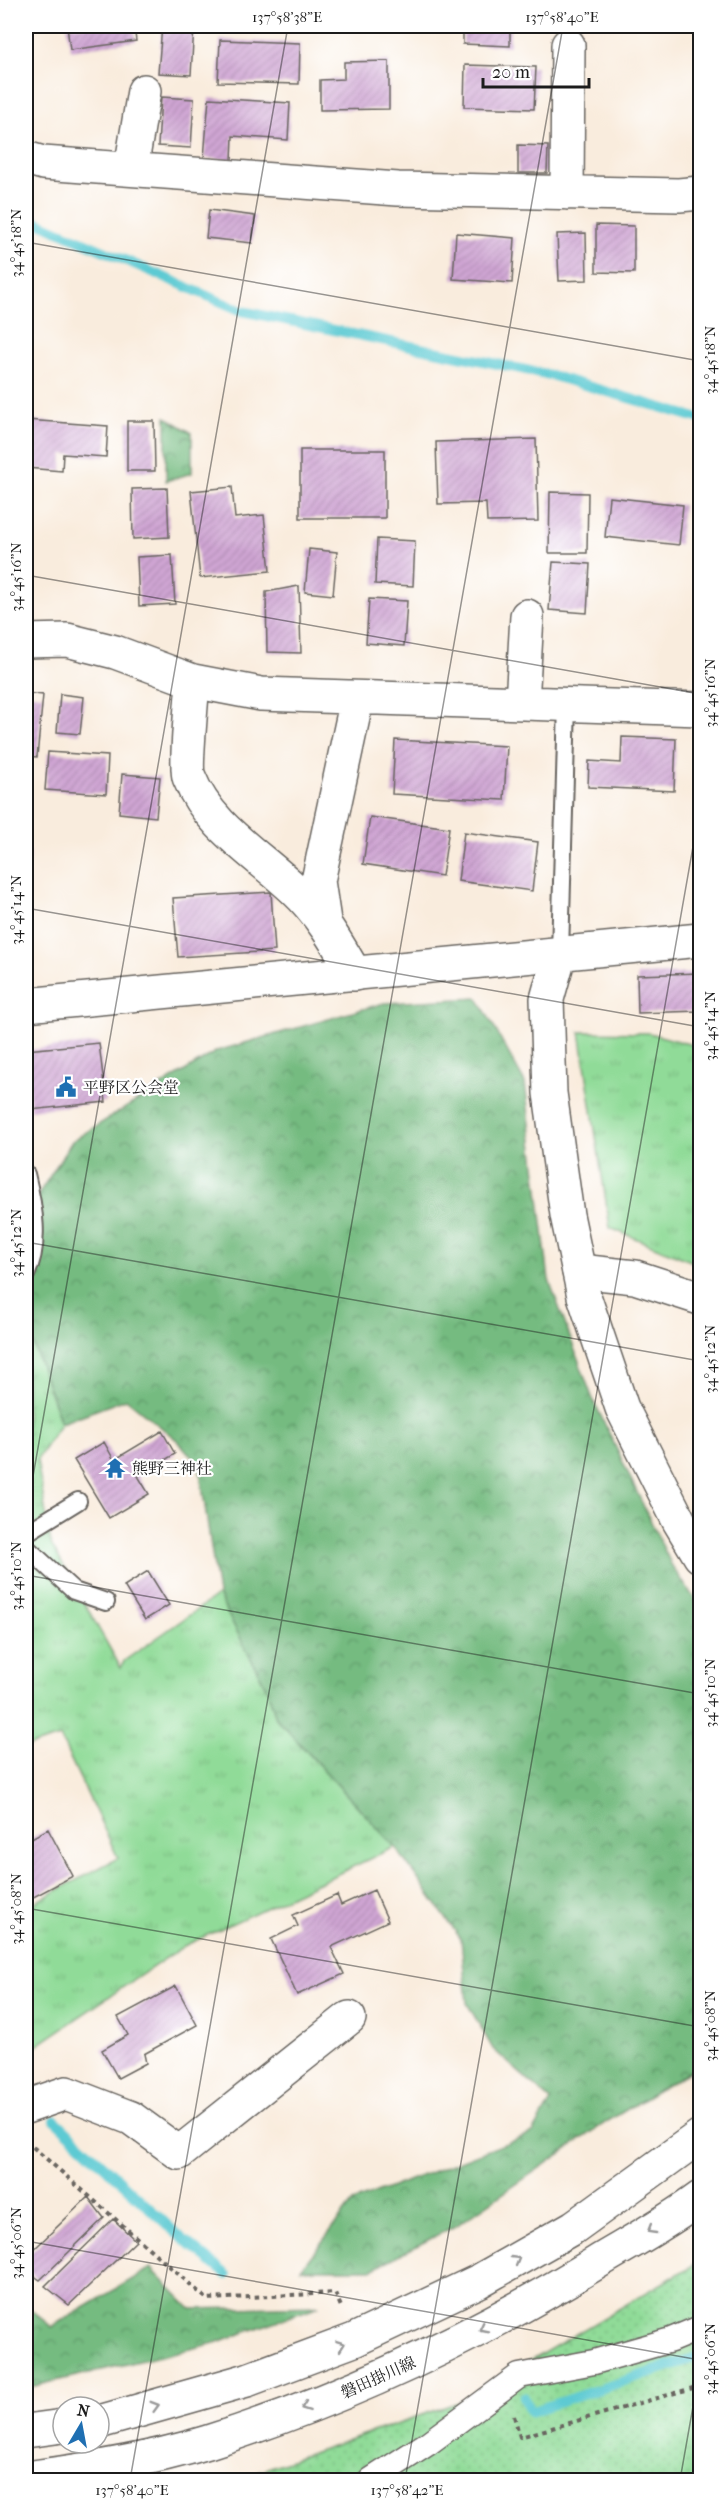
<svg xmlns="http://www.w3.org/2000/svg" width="726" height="2506" viewBox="0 0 726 2506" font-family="'IM FELL French Canon','Noto Serif JP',serif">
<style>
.grass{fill:url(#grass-tufts);stroke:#567c5a;stroke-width:1.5}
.forest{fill:url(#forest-crowns);stroke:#486c4e;stroke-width:1.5}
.park{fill:url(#park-dots);stroke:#567c5a;stroke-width:1.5}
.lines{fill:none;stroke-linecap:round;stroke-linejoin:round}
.stream{stroke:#5dcad3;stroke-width:10}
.building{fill:url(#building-hatch)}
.service-casing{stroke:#696560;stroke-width:20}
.pedestrian-casing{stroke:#696560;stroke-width:27}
.minor-casing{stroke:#696560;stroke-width:36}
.tertiary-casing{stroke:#696560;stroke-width:36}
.secondary-casing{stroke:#696560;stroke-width:36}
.path{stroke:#696560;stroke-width:4;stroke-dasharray:4.5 4.5;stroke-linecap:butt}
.service{stroke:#fff;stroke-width:16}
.pedestrian{stroke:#fff;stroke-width:24}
.minor{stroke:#fff;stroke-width:33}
.tertiary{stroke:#fff;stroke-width:33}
.secondary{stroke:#fff;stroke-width:33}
.oneway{stroke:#999}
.ticks{fill:none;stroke:#1c1c1c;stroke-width:1.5;stroke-opacity:0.45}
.labels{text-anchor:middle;stroke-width:4.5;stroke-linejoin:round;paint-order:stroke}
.poi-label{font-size:16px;fill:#1c1c1c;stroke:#fff;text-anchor:start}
.street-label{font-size:16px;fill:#1c1c1c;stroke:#fff}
.neatline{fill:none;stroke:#1c1c1c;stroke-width:2}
.ticks-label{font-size:15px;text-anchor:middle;fill:#1c1c1c}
</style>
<defs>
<pattern id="grass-tufts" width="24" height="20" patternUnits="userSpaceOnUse" patternTransform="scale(1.5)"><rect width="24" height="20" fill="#90db98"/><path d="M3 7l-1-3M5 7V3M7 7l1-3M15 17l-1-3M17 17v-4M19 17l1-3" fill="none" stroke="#7cbb82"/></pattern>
<pattern id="forest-crowns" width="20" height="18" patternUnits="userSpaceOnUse" patternTransform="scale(1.5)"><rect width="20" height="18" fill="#74bb80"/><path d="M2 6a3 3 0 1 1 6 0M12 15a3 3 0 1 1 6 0" fill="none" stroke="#5e9768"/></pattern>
<pattern id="park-dots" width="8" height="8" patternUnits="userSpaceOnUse" patternTransform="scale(1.5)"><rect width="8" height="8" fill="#90db98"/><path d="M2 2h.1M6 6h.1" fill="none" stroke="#7cbb82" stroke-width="1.8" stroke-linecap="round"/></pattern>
<pattern id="building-hatch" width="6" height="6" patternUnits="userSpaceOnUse" patternTransform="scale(1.5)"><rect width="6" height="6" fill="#cfa5d3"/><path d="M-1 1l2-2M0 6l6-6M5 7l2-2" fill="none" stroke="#b18db5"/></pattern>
</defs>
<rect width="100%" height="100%" fill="#fff"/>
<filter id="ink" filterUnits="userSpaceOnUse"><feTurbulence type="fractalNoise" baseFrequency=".0167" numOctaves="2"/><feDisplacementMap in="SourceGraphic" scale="12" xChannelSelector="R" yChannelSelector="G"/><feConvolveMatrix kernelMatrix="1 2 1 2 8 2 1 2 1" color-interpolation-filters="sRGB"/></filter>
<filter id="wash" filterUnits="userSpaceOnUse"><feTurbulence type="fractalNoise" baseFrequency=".008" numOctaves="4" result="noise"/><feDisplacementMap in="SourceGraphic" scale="24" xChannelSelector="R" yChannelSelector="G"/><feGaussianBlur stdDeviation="1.35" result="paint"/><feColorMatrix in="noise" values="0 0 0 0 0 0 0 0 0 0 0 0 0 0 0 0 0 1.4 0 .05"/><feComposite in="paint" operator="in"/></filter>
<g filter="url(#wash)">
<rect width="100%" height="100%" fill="#f9ecdd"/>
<!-- grass -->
<path class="grass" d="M580 1032 649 1033 700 1047V1265L610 1228Z
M26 1324 61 1423 37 1460 51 1544 121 1668 124 1661 218 1595 268 1691 276 1718 395 1847 184 1946 26 2053V1907L118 1858 60 1737 26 1747Z"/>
<!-- forest -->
<path class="forest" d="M166 417 192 433V473L166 481Z
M478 998 525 1083 549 1280 592 1397 672 1566 700 1607V2065L608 2121 457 2225 372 2269H301L353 2202 533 2133 551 2101 493 2049 467 2003 461 1939 395 1847 276 1718 268 1691 218 1595 199 1465 178 1441 126 1399 61 1423 26 1324V1214L72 1141 217 1051 384 1003Z
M151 2268 191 2309 319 2306 215 2343 26 2388V2306L52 2327Z"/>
<!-- park -->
<path class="park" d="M700 2261V2480H233L462 2401Z"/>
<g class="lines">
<!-- stream -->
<path class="stream" d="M26 217 242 311 550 375 700 419
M55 2120 177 2234 227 2275
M524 2397 530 2412 700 2356"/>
</g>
<g id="blocks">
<!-- building -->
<path class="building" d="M67 26H134L136 41 70 50Z
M162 26H194L191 75 158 73Z
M463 26H510V46L463 44Z
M220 40 300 43 299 84 218 82Z
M389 61V109L320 110V80L344 79V62Z
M465 65 536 67 534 109 464 107Z
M161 97 194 99 191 148 158 146Z
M209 98 290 103 288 140 233 136 232 160 204 158Z
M518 145 548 146 547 173H518Z
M209 210 255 216 252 243 206 238Z
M596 225 634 226V273L596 272Z
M456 233 515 238 512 283 453 279Z
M586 233 587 280 559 281 557 234Z
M26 420 108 426 106 457 63 454 62 471 26 468Z
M127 421H154L155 471H127Z
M536 439 538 521 487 522 486 503 438 504 436 442Z
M300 450H385V518H300Z
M232 487 235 518 264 515 270 571 200 578 191 491Z
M167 488 169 537 133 539 132 489Z
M550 492 588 493 587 553H549Z
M609 497 683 505 679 545 605 537Z
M377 539 415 541 413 586 375 584Z
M309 549 337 552 333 595 305 592Z
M172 555 175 604 139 606 137 557Z
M553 562 590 564 587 613 549 610Z
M299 586 301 653 267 652 266 592Z
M369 599 407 601 404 646 366 643Z
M26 693 43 695 37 757 26 756Z
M60 694 84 697 80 734 57 732Z
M622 737 676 739 674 791 588 787 589 761 621 763Z
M395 740 507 746 504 800 392 794Z
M48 752 108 756 106 794 45 790Z
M122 774 160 777 156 817 119 813Z
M370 817 449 828 442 876 363 864Z
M464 832 538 842 532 891 458 881Z
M26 852 30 853 27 884H26Z
M271 892 275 951 178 957 173 898Z
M700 973V1011L638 1013 637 975Z
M99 1043 106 1102 30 1110 26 1050Z
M162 1431 175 1454 138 1476 149 1494 109 1518 74 1460 104 1442 114 1460Z
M148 1571 169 1605 145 1620 124 1586Z
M48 1829 73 1876 26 1901V1841Z
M374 1890 388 1921 331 1947 344 1974 297 1995 271 1939 298 1926 293 1915 337 1895 341 1905Z
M176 1986 197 2025 144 2054 146 2063 118 2078 102 2050 128 2035 118 2017Z
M88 2197 104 2218 40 2280 26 2270V2257Z
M113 2219 136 2241 69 2305 45 2286Z"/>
</g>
</g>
<g filter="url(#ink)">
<use href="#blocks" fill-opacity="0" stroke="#696560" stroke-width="1.5"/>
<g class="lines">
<!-- service casing -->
<g class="service-casing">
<path id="service" d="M560 953 567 704
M26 1174C34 1207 41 1243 26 1275
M26 1533 78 1501
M26 1547 74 1591 106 1602"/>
</g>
<!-- pedestrian casing -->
<g class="pedestrian-casing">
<path id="pedestrian" d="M371 2480 427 2444 519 2376 594 2362 671 2340 700 2328"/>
</g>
<!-- minor casing -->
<g class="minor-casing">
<path id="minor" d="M26 158 43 163 398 189 679 195 700 193
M131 169 144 91
M567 193 568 45
M26 641 67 640 115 652 193 681 261 694 700 709
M193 681C192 697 185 767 189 777 208 826 257 854 294 889 320 913 337 943 355 974
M522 703 527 616
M324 921 318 881 357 699
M579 1271 635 1277 700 1298
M26 2107 66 2093 131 2118 179 2153 349 2018"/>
</g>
<!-- tertiary casing -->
<g class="tertiary-casing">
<path id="tertiary" d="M560 953 547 999 550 1093 567 1215 584 1296 622 1408 679 1521 700 1556
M26 1005 700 940"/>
</g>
<!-- secondary casing -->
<g class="secondary-casing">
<path id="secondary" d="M99 2422 247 2380 354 2340 479 2281 574 2227 700 2136
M26 2431 63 2426
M26 2478C86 2470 150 2460 208 2442 344 2399 475 2337 596 2263 631 2242 668 2222 700 2198"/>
</g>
<!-- path -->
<path class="path" d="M700 2047V2048
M26 2141 207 2299 335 2293 342 2309
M514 2416 520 2437 700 2386"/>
<!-- service -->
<use href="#service" class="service"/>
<!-- pedestrian -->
<use href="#pedestrian" class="pedestrian"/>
<!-- minor -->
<use href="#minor" class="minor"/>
<!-- tertiary -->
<use href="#tertiary" class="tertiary"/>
<!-- secondary -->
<use href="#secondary" class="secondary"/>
</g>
<!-- one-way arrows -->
<defs><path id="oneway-chevron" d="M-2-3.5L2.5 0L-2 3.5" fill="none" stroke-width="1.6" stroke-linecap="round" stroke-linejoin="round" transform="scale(1.5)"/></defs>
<g class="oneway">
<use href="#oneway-chevron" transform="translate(651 2230) rotate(149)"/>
<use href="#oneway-chevron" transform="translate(516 2260) rotate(-30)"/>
<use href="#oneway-chevron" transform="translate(483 2328) rotate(153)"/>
<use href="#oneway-chevron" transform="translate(341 2345) rotate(-20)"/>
<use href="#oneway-chevron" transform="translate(155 2406) rotate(-16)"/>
<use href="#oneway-chevron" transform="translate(305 2407) rotate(160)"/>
</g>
</g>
<!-- ticks -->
<path class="ticks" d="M688 26 700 28M26 242 700 361M26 575 700 694M26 908 700 1027M26 1242 700 1361M26 1516 288 26M26 1575 700 1694M26 1908 700 2027M26 2241 700 2360M130 2480 563 26M405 2480 700 807M680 2480 700 2367"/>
<!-- icons -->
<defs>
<g id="civic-bare" transform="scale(1.62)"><path d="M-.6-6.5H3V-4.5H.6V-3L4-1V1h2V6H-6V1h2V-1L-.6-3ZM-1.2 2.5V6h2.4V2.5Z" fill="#1f6fb2" stroke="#fff" stroke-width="2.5" paint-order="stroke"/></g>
<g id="temple-bare" transform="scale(1.62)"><path d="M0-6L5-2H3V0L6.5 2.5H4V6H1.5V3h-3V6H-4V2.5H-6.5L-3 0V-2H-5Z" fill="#1f6fb2" stroke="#fff" stroke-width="2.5" paint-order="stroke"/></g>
</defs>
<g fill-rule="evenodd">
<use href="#civic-bare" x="66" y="1087"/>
<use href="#temple-bare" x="115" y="1468"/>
</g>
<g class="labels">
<!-- poi labels -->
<g class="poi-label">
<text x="83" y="1093">平野区公会堂</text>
<text x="132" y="1474">熊野三神社</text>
</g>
<!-- street labels -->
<g class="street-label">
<text transform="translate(378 2377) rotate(-24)" y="6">磐田掛川線</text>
</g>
</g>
<!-- margin -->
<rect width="726" height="2506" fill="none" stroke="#fff" stroke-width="66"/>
<!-- north arrow -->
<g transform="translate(81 2425) rotate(10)"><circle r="28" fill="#ffffff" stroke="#a4a4a4" stroke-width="1.5"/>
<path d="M0-4.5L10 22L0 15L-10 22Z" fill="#1f6fb2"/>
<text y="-9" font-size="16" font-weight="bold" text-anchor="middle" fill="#1c1c1c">N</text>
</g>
<!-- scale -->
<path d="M483 78v9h106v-9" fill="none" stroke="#1c1c1c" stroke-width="3"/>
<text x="492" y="78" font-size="18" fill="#1c1c1c" stroke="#ffffff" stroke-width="4.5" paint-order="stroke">20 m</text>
<rect x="33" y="33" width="660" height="2440" class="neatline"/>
<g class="ticks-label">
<text x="287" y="22">137°58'38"E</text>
<text x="562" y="22">137°58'40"E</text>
<text transform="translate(16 243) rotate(-90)" y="5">34°45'18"N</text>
<text transform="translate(710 360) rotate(-90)" y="5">34°45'18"N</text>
<text transform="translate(16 577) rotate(-90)" y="5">34°45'16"N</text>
<text transform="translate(710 693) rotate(-90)" y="5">34°45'16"N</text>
<text transform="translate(16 910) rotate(-90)" y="5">34°45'14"N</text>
<text transform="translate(710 1026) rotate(-90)" y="5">34°45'14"N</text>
<text transform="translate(16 1243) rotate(-90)" y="5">34°45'12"N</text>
<text transform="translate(710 1359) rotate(-90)" y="5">34°45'12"N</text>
<text transform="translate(16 1576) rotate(-90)" y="5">34°45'10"N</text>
<text transform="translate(710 1693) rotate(-90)" y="5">34°45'10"N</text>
<text transform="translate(16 1909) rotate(-90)" y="5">34°45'08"N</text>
<text transform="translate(710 2026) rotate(-90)" y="5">34°45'08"N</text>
<text transform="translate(16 2243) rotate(-90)" y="5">34°45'06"N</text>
<text transform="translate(710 2359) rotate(-90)" y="5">34°45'06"N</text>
<text x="132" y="2495">137°58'40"E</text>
<text x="407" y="2495">137°58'42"E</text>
</g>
</svg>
